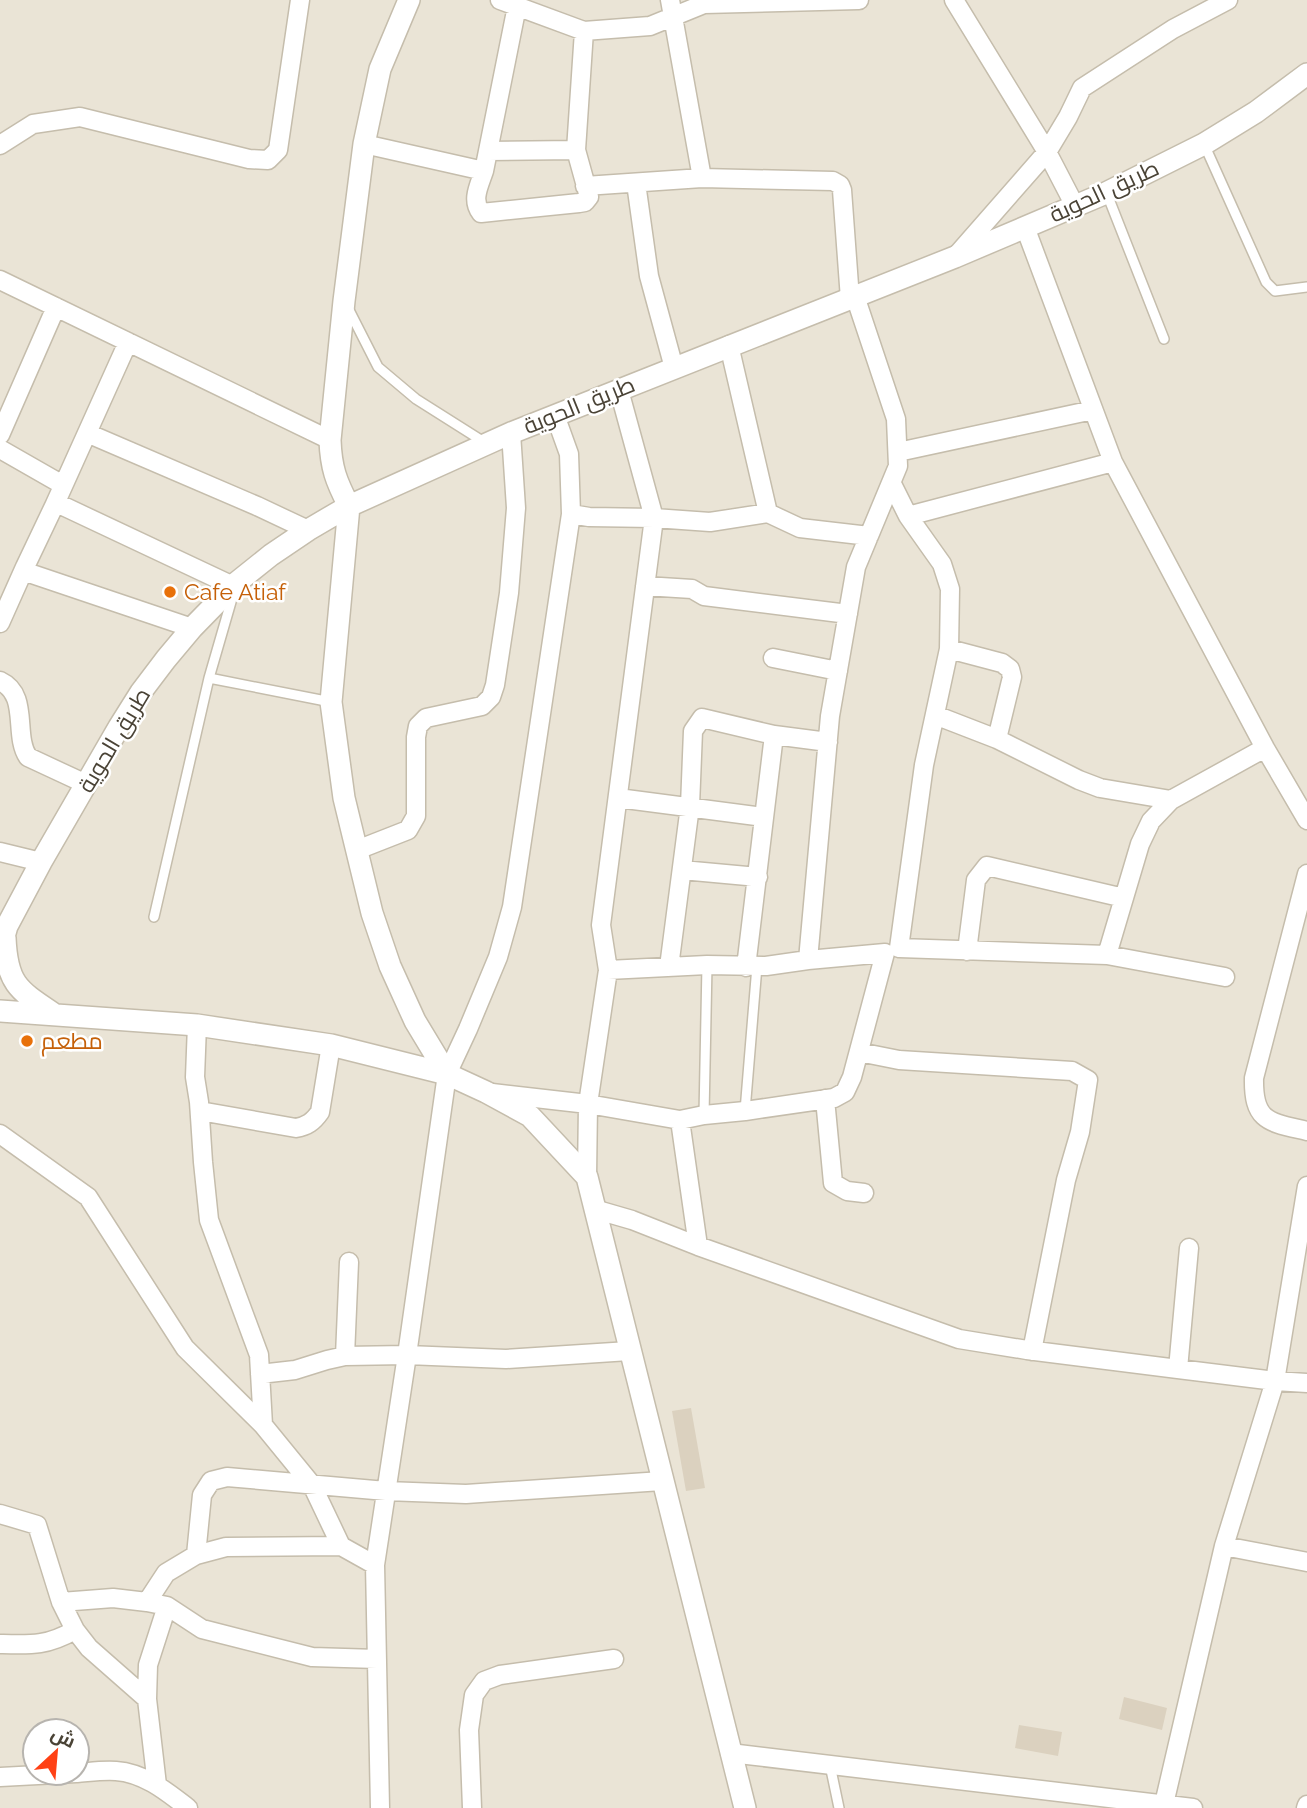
<svg xmlns="http://www.w3.org/2000/svg" width="1307" height="1808" viewBox="0 0 1307 1808" font-family="Raleway,Cairo,sans-serif">
<style>
.residential{fill:#eae4d6;fill-rule:evenodd}
.building{fill:#dbd1bf}
.lines{fill:none;stroke-linecap:round;stroke-linejoin:round}
.service-casing{stroke:#c5bdac;stroke-width:12}
.minor-casing{stroke:#c5bdac;stroke-width:21}
.tertiary-casing{stroke:#c5bdac;stroke-width:24}
.service{stroke:#fff;stroke-width:9}
.minor{stroke:#fff;stroke-width:18}
.tertiary{stroke:#fff;stroke-width:21}
.food-dot{fill:#e8710a;stroke:#fff;stroke-width:2.5}
.labels{text-anchor:middle;stroke-width:5;stroke-linejoin:round;paint-order:stroke}
.street-label{font-size:23px;fill:#4a4336;stroke:#fff}
.food-label{font-size:23px;fill:#c56008;stroke:#fff;text-anchor:start}
</style>
<rect width="100%" height="100%" fill="#f5f2e8"/>
<!-- residential -->
<path class="residential" d="M0 0H1307V1808H0ZM35 1731H77V1773H35Z"/>
<!-- building -->
<path class="building" d="M691 1408 705 1488 686 1491 672 1411Z
M1124 1697 1167 1708 1162 1730 1119 1719Z
M1019 1725 1062 1732 1058 1756 1015 1748Z"/>
<g class="lines">
<!-- service casing -->
<g class="service-casing">
<path id="service" d="M1204 144 1266 282 1275 291 1307 287
M1107 194 1164 339
M348 308 378 367 416 399 484 442
M209 678 331 702
M154 917 209 678 233 595
M745 1111 757 966
M704 1115 707 965
M830 1765 839 1808"/>
</g>
<!-- minor casing -->
<g class="minor-casing">
<path id="minor" d="M500 0 584 31 650 26 704 4 859 0
M954 0 1047 152 1075 206
M364 144 484 171 517 6
M0 145 33 124 80 117 249 159 268 160 278 150 300 0
M488 151 576 150 584 31
M484 171C479 186 471 200 481 213L579 203 585 202 589 197 576 150
M702 178 833 181 840 185 842 190 850 299
M636 183 649 276 674 368
M585 186 702 178 670 0
M1025 227 1113 462 1265 748 1307 820
M956 256 1047 152 1068 117 1082 88 1173 29 1228 0
M0 280 330 440
M729 345 768 513
M87 433 257 506 308 530
M0 435 56 307
M0 449 63 485
M898 452 1093 410
M892 484 908 516 942 564 950 589 949 649 924 765 899 948 1107 955 1225 977
M55 504 128 342
M571 514 589 517 654 518 710 522 768 513 800 528 869 536
M908 516 1113 462
M645 586 692 589 704 596 848 614
M0 623 25 567
M192 628 26 572 25 567 55 504 61 505 233 586
M949 649 1002 663 1010 669 1012 677 997 739
M773 658 838 671
M0 681C30 695 13 735 28 757L86 784
M935 715 997 739 1079 780 1100 788 1171 800
M774 735 828 742
M618 798 764 817
M357 850 408 830 416 816V737L418 726 426 718 482 706 491 697 495 685 509 593 516 508 511 433
M0 852 41 862
M682 870 758 877
M1307 874 1254 1078C1253 1122 1269 1122 1307 1131
M967 951 976 880 987 866 1124 898
M1107 955 1140 844 1151 821 1171 800 1265 748
M808 960 830 716 856 567 898 466 896 419 855 296
M669 967 690 806 693 731 702 718 774 735 746 967
M608 970 601 925 654 518 619 390
M197 1025 195 1077 199 1102 203 1162 209 1220 259 1355 263 1425
M859 1052 899 1060 1072 1071 1088 1080 1080 1132 1066 1180 1032 1351
M492 1093 588 1104 680 1120 704 1115 745 1111 834 1098 845 1092 852 1077 885 953 808 960 766 966 707 965 608 970 588 1104 587 1177
M825 1099 833 1183 847 1191 864 1193
M200 1111 296 1128C307 1126 313 1122 320 1112L331 1045
M680 1120 698 1246
M0 1134 88 1197 185 1348 263 1425 312 1485 341 1546 375 1565
M594 1209 632 1220 698 1246 959 1339 1027 1350 1178 1369 1275 1381 1307 1383
M345 1356 349 1262
M1178 1369 1189 1248
M260 1374 295 1370 327 1360 345 1356 407 1355 506 1359 629 1351
M0 1514 37 1525 61 1602 75 1630 89 1648 147 1699
M1224 1546 1307 1562
M196 1555 202 1495 211 1481 227 1477 386 1491 466 1494 662 1481
M61 1602 113 1598 147 1602 167 1606 202 1629 312 1657 377 1659
M147 1602 166 1573 196 1555 226 1547 341 1546
M0 1644C32 1645 47 1646 75 1630
M730 1753 1193 1808
M77 1773C90 1772 103 1770 116 1771 144 1773 166 1791 188 1808
M0 1777 76 1773
M157 1785 147 1699 148 1665 167 1606
M1164 1804 1224 1546 1275 1381 1307 1186
M380 1808 375 1565 407 1355 447 1074 468 1029 498 957 512 907 571 514 569 454 555 415
M472 1808 469 1730 474 1695 484 1681 500 1675 614 1659
M1306 1808 1307 1805"/>
</g>
<!-- tertiary casing -->
<g class="tertiary-casing">
<path id="tertiary" d="M409 0 380 69 364 144 344 301 330 440C331 468 336 481 349 506L331 702 344 798 372 913 390 966 415 1021 447 1074
M5 938C7 984 18 990 54 1014
M0 951 7 926 41 862 119 727 141 692 166 659 192 628 236 583 271 555 308 530 349 506 511 433 955 257 1106 193 1204 144 1256 112 1307 74
M0 1011 197 1025 331 1045 447 1074 486 1092 530 1116 587 1177 745 1808"/>
</g>
<!-- service -->
<use href="#service" class="service"/>
<!-- minor -->
<use href="#minor" class="minor"/>
<!-- tertiary -->
<use href="#tertiary" class="tertiary"/>
</g>
<!-- markers -->
<g class="food-dot">
<circle cx="170" cy="592" r="7"/>
<circle cx="27" cy="1041" r="7"/>
</g>
<g class="labels">
<!-- street labels -->
<g class="street-label">
<text transform="translate(1104 191) rotate(-25)" y="8">طريق الحوية</text>
<text transform="translate(579 405) rotate(-22)" y="8">طريق الحوية</text>
<text transform="translate(114 740) rotate(-59)" y="8">طريق الحوية</text>
</g>
<!-- food labels -->
<g class="food-label">
<text x="184" y="600">Cafe Atiaf</text>
<text x="41" y="1049">مطعم</text>
</g>
</g>
<!-- north arrow -->
<g transform="translate(56 1752) rotate(26)"><circle r="33" fill="#ffffff" stroke="#b7b4af" stroke-width="2"/>
<path d="M0-5L12 26L0 18L-12 26Z" fill="#ff4115"/>
<text y="-10" font-size="19" font-weight="bold" text-anchor="middle" fill="#4a4336">ش</text>
</g>
</svg>
